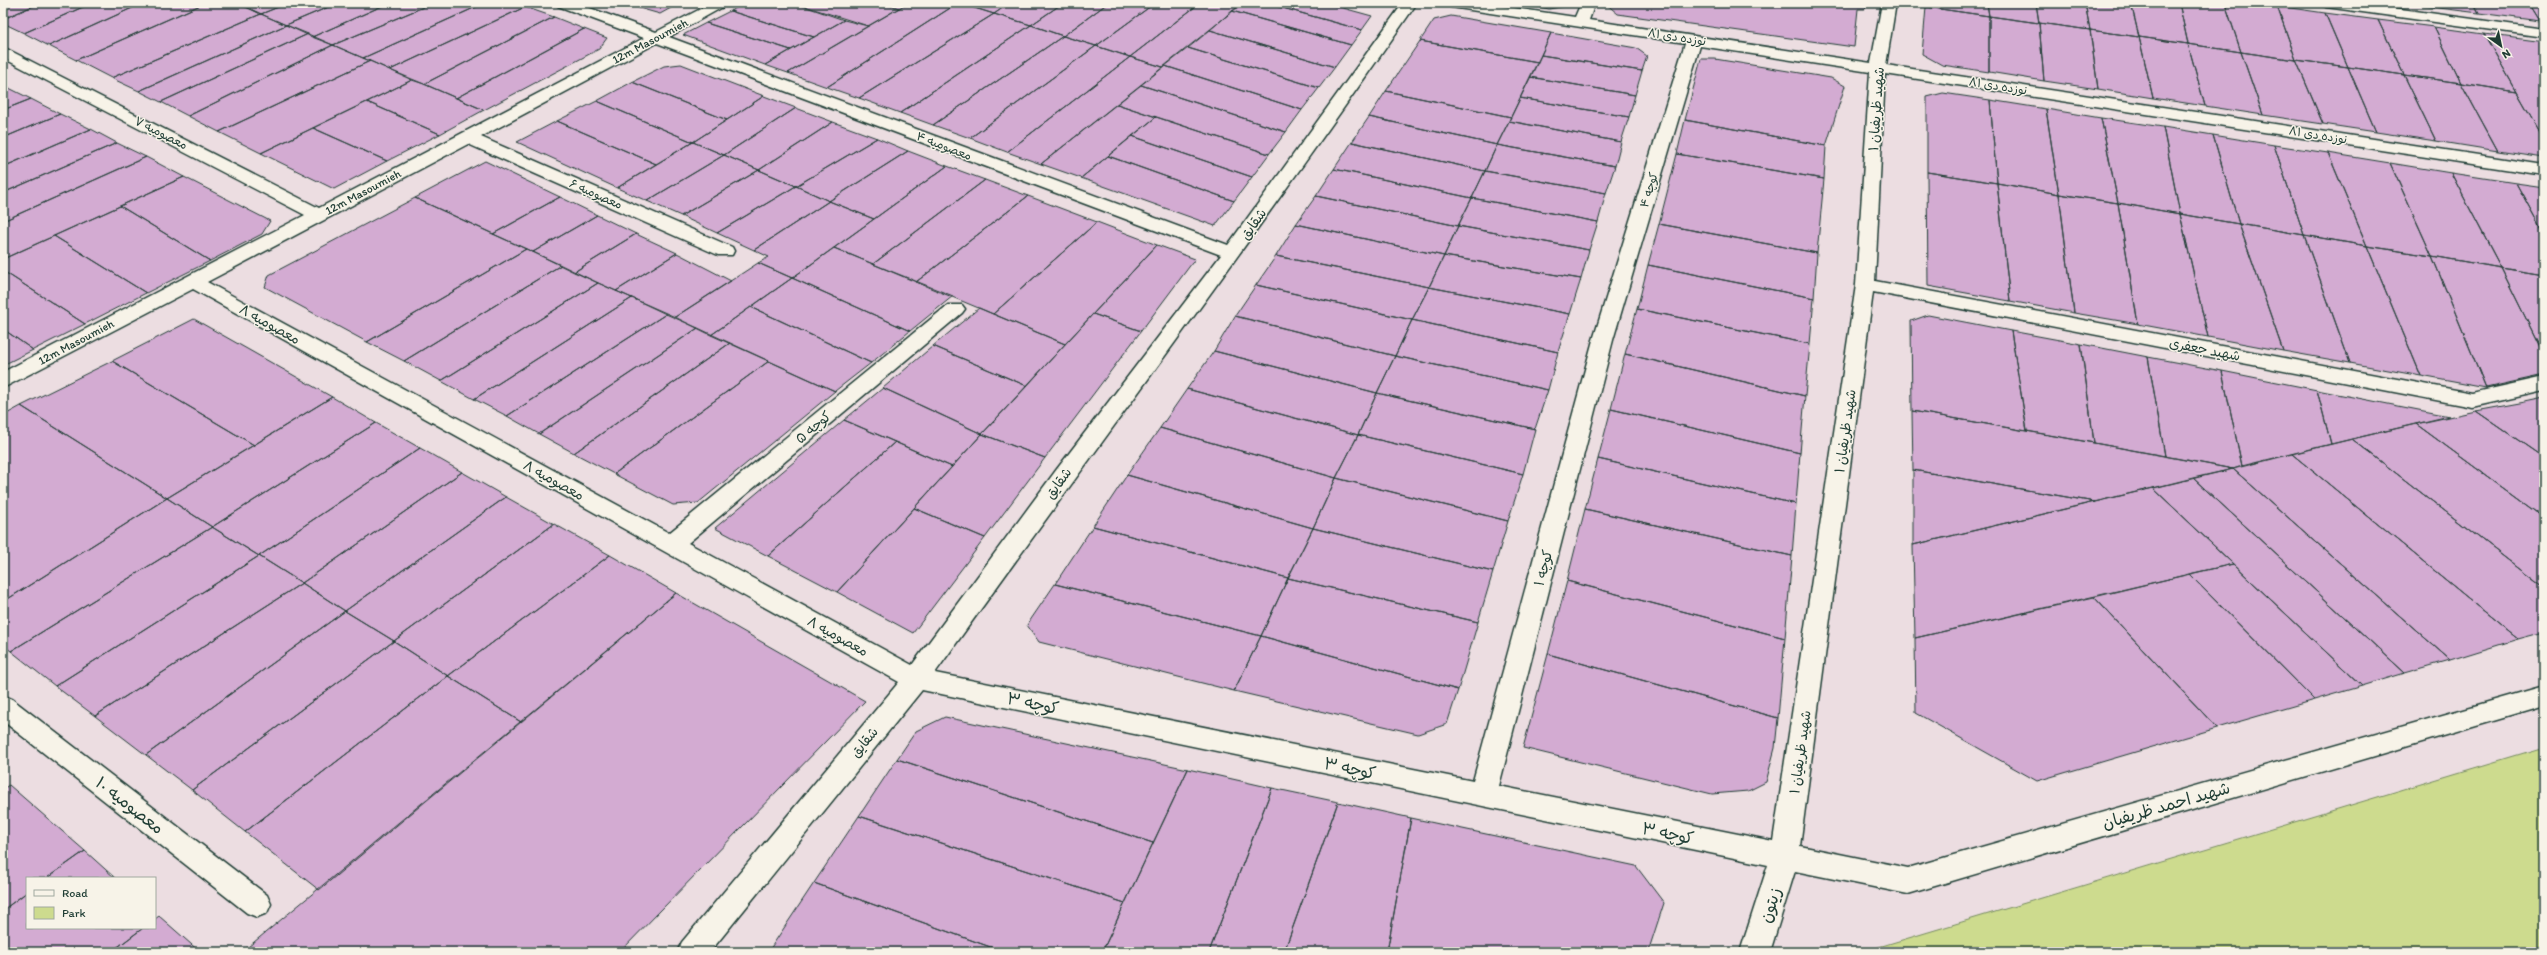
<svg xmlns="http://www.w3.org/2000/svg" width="2547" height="955" viewBox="0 0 2547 955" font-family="Itim,'Playpen Sans Arabic',sans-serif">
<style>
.green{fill:#cddb8e;stroke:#768c61}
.building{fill:#d3abd2;stroke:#1f3d34}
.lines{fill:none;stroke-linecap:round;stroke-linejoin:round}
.minor-casing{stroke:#1f3d34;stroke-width:3}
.minor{fill:#f7f3e8;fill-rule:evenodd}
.labels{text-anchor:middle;stroke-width:3;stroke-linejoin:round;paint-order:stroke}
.far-street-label{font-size:12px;fill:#1f3d34;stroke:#f7f3e8}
.street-label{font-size:14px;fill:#1f3d34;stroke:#f7f3e8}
.near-street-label{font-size:17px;fill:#1f3d34;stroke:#f7f3e8}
</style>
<rect width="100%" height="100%" fill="#ecdde1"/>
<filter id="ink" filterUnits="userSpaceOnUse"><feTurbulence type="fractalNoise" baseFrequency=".025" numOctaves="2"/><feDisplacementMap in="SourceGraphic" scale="8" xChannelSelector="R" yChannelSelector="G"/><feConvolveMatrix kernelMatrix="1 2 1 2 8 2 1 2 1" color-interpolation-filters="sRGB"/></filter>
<g filter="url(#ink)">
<!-- green -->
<path class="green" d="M2544 747V952H1866L1872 949Z"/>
<!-- building -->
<path class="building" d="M3 3H40L3 19Z
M40 3H92L24 33 3 23V19Z
M92 3H143L49 46 24 33Z
M143 3H205L76 60 49 46Z
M205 3H237L261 14 111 78 76 60Z
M243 3H288L261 14 240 4Z
M288 3H338L286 25 261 14Z
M338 3H389L312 37 286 25Z
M389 3H433L333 45 312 37Z
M433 3H485L363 58 333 45Z
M485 3H516L525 7 390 70 363 58Z
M680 3 660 14 625 4 627 3Z
M746 3H795L844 20 814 37 730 11Z
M795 3H881L899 8 868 26Z
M881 3H908L899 8Z
M908 3H958L827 87 788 73Z
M958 3 994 14 859 98 827 87Z
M960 3H1010L994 14Z
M1010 3H1063L1031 25 994 14Z
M1063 3H1108L1063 36 1031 25Z
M1108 3H1155L1096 46 1063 36Z
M1155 3H1200L1130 57 1096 46Z
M1200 3H1243L1163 67 1130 57Z
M1243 3H1265L1362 30 1351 45 1232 11Z
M1265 3H1325L1372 16 1362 30Z
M1518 3H1567L1566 6 1549 9Z
M1605 3H1867L1865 9H1858L1854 47 1618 14Z
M1927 3H1987L1989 16 1926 7Z
M1987 3H2036L2039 23 1989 16Z
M2036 3H2085L2090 30 2039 23Z
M2085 3H2131L2139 37 2090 30Z
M2131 3H2179L2188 44 2139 37Z
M2179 3H2225L2241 52 2188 44Z
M2225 3 2277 6 2296 60 2241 52Z
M2422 3H2474L2479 13 2423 6Z
M2474 3H2529L2540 21 2479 13Z
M2529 3H2544V22L2540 21Z
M2277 6 2325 13 2348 67 2296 60Z
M525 7 554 17 424 84 390 70Z
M1926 7 1989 16V72L1942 65 1922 54Z
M730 11 814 37 791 50 706 23Z
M1232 11 1351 45 1335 67 1210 30Z
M2325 13 2378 20 2404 75 2348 67Z
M261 14 286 25 139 91 111 78Z
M994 14 1031 25 900 113 859 98Z
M1451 16 1551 33 1538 62 1420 41 1434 20Z
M1989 16 2039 23 2044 81 1989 72Z
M554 17 584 29 456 98 424 84Z
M844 20 868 26 788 73 765 65Z
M2378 20 2434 27 2461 83 2404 75Z
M706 23 791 50 765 65 683 35Z
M2039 23 2090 30 2098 89 2044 81Z
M286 25 308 34 161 102 139 91Z
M1031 25 1063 36 933 125 900 113Z
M2434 27 2484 34 2517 92 2461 83Z
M584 29 607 38 599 49 484 110 456 98Z
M1210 30 1335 67 1319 88 1188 48Z
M2090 30 2139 37 2153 98 2098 89Z
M1551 33 1636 48 1647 56 1642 71 1541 55Z
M308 34 333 45 188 116 161 102Z
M2484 34 2544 42V139L2517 92Z
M1063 36 1096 46 970 138 933 125Z
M2139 37 2188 44 2205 106 2153 98Z
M1420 41 1538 62 1511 117 1386 91Z
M2188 44 2241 52 2263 115 2205 106Z
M333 45 370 61 219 132 188 116Z
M1096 46 1130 57 1007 152 970 138Z
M1188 48 1319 88 1302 110 1165 66Z
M2241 52 2296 60 2323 124 2263 115Z
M1541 55 1642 71 1635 95 1530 77Z
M1130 57 1163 67 1041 164 1007 152Z
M1701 59H1715L1831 78 1845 86 1826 146 1685 120Z
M2296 60 2348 67 2376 132 2323 124Z
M370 61 412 80 261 153 219 132Z
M681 64 764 96 727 120 632 82 664 66Z
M1165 66 1302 110 1286 132 1141 85Z
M2348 67 2404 75 2436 141 2376 132Z
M2404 75 2461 83 2498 151 2436 141Z
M1530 77 1635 95 1629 117 1520 98Z
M412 80 424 84 484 110 440 134 367 102Z
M632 82 727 120 693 142 597 101Z
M2461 83 2517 92 2544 139V158L2498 151Z
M3 85 31 99 3 110Z
M1141 85 1286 132 1269 154 1117 104Z
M1386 91 1511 117 1497 145 1369 117Z
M1943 93 1990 100 1997 183 1927 172V97Z
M764 96 796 108 724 155 693 142Z
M1520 98 1629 117 1621 142 1509 121Z
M31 99 60 114 3 138V110Z
M1990 100 2046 109 2059 194 1997 183Z
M597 101 693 142 656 164 557 121Z
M367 102 440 134 387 161 313 128Z
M1117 104 1156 117 1081 178 1041 164Z
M796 108 833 122 759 170 724 155Z
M2046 109 2101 118 2118 203 2059 194Z
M60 114 91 129 3 167V138Z
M1156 117 1269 154 1252 177 1132 136Z
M1369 117 1497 145 1485 171 1352 142Z
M2101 118 2163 127 2180 214 2118 203Z
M1685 120 1826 146 1824 179 1677 154Z
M557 121 656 164 617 188 517 142Z
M1509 121 1621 142 1615 166 1497 145Z
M833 122 877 138 796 186 759 170Z
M2163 127 2213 135 2239 224 2180 214Z
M313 128 387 161 334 189 261 153Z
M91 129 117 143 3 193V167Z
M2213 135 2274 145 2304 235 2239 224Z
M1132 136 1252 177 1234 201 1108 156Z
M877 138 908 151 829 201 796 186Z
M693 142 724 155 647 201 617 188Z
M1352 142 1485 171 1472 198 1334 169Z
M117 143 146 157 3 221V193Z
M1497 145 1615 166 1606 193 1485 171Z
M2274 145 2328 153 2367 246 2304 235Z
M908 151 947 166 874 219 829 201Z
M2328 153 2390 163 2432 256 2367 246Z
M1677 154 1824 179 1817 253 1659 224Z
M724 155 759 170 681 216 647 201Z
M1108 156 1234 201 1215 226 1081 178Z
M146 157 184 177 3 259V221Z
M485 161 560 197 493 234 415 198Z
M2390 163 2451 173 2501 268 2432 256Z
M947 166 985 180 873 264 834 248Z
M1334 169 1472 198 1458 226 1316 196Z
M759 170 796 186 717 233 681 216Z
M1485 171 1606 193 1598 222 1472 198Z
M1927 172 1997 183 2010 301 1928 286Z
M2451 173 2516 183 2544 234V275L2501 268Z
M184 177 270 221 262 234 210 261 120 206Z
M985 180 1028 196 916 282 873 264Z
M1997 183 2059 194 2074 313 2010 301Z
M2516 183 2544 187V234Z
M796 186 829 201 754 250 717 233Z
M2059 194 2118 203 2138 324 2074 313Z
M1028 196 1097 222 993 314 916 282Z
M1316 196 1458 226 1444 256 1296 224Z
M560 197 597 215 533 252 493 234Z
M415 198 526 249 367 342 265 287 269 275Z
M1472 198 1598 222 1589 250 1458 226Z
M829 201 874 219 792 278 758 263 769 257 754 250Z
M2118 203 2180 214 2208 337 2138 324Z
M120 206 210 261 146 293 54 236Z
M2180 214 2239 224 2283 351 2208 337Z
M597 215 636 234 574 272 533 252Z
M1097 222 1157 245 1065 344 993 314Z
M1296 224 1444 256 1429 287 1276 256Z
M1659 224 1817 253 1814 298 1648 265Z
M2239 224 2304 235 2350 363 2283 351Z
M1458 226 1589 250 1581 279 1444 256Z
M636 234 677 253 616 291 574 272Z
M2304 235 2367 246 2421 376 2350 363Z
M54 236 146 293 85 324 3 271V259Z
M1157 245 1195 259 1141 331 1093 314Z
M2367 246 2432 256 2486 388 2421 376Z
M834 248 873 264 953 296 910 331 792 278Z
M526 249 561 265 404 361 367 342Z
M677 253 731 281 675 317 616 291Z
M1276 256 1429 287 1412 320 1256 285Z
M1444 256 1581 279 1570 314 1429 287Z
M2432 256 2501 268 2544 355V375L2486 388Z
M758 263 792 278 711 335 675 317Z
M561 265 598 283 441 381 404 361Z
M1648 265 1814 298 1810 344 1637 309Z
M2501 268 2544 275V355Z
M3 271 85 324 33 350 3 329Z
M792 278 910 331 871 363 751 307Z
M598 283 632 298 474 399 441 381Z
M1256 285 1412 320 1395 356 1235 316Z
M1429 287 1570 314 1558 352 1412 320Z
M632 298 666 314 507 416 474 399Z
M751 307 871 363 835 391 711 335Z
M979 308 993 314 1065 344 1027 386 933 346Z
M1637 309 1810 344 1805 396 1625 354Z
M666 314 698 328 539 434 507 416Z
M1093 314 1141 331 1045 458 982 434Z
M1928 315 2011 331 2027 431 1912 411 1911 321Z
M1235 316 1395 356 1377 393 1214 351Z
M194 319 332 397 254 445 112 361Z
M1412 320 1558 352 1548 390 1395 356Z
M698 328 730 343 574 453 539 434Z
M3 329 33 350 3 365Z
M2011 331 2081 344 2094 443 2027 431Z
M730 343 769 361 614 474 574 453Z
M2081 344 2148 357 2165 456 2094 443Z
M933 346 1027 386 982 434 883 388Z
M1214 351 1377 393 1358 435 1187 389Z
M1625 354 1805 396 1800 453 1611 409Z
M1395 356 1548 390 1535 429 1377 393Z
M2148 357 2222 371 2242 466 2233 469 2165 456Z
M112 361 254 445 167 498 21 406Z
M769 361 835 391 698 503 673 505 614 474Z
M2222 371 2317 390 2331 444 2242 466Z
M883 388 982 434 952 467 844 420Z
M1187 389 1358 435 1336 478 1160 428Z
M2317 390 2449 416 2331 444Z
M1377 393 1535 429 1523 474 1358 435Z
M332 397 376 423 212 527 167 498Z
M2544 398V458L2476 411 2525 402Z
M21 406 167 498 3 602V416Z
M1611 409 1800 453 1796 504 1598 459Z
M1912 411 2094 443 2233 469 2095 502 1913 470Z
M2476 411 2544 458V518L2416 424Z
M844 420 895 442 768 556 715 528Z
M376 423 420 448 259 556 212 527Z
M2416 424 2544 518V588L2352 439Z
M1160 428 1336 478 1313 528 1127 475Z
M982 434 1045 458 985 538 914 508Z
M1358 435 1523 474 1508 521 1336 478Z
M2352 439 2544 588V632L2518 639 2292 454Z
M895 442 952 467 837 592 768 556Z
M420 448 462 472 302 583 259 556Z
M2292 454 2518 639 2450 660 2233 469Z
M1598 459 1796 504 1792 556 1585 509Z
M2233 469 2450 660 2405 673 2193 478Z
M1913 470 2095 502 1913 545Z
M462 472 506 497 345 611 302 583Z
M1127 475 1313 528 1288 578 1093 526Z
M1336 478 1508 521 1493 572 1313 528Z
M2193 478 2405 673 2362 686 2153 488Z
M2153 488 2233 564 1915 638 1913 545Z
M506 497 554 524 394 641 345 611Z
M167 498 212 527 11 651 3 645V602Z
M914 508 985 538 913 633 837 592Z
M1585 509 1792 556 1785 638 1567 581Z
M554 524 610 555 448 676 394 641Z
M1093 526 1288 578 1261 636 1055 584Z
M212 527 259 556 55 686 11 651Z
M1313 528 1493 572 1478 622 1288 578Z
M610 555 676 593 521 722 448 676Z
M259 556 302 583 95 716 55 686Z
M2233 564 2362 686 2314 700 2189 574Z
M2189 574 2314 700 2217 728 2094 597Z
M1288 578 1478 622 1458 690 1261 636Z
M1567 581 1785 638 1778 718 1548 654Z
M302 583 345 611 146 755 95 716Z
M1055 584 1261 636 1234 691 1039 642 1027 625Z
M676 593 865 701 620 952H242Z
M2094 597 2217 728 2037 781 1916 713 1915 638Z
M345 611 394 641 192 790 146 755Z
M1261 636 1458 690 1447 724 1418 734 1234 691Z
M394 641 448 676 245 832 192 790Z
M1548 654 1778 718 1775 748 1766 782 1748 791 1712 794 1523 748Z
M448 676 521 722 319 890 245 832Z
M945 717 1188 769 1153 843 897 759 916 731Z
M897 759 1153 843 1125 903 859 816Z
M1188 769 1272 788 1209 952H1102Z
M9 785 85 851 47 878H27V892L3 910V789Z
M1272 788 1338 802 1284 952H1209Z
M1338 802 1411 818 1387 952H1284Z
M859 816 1125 903 1102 952H1004L814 883Z
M1411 818 1636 866 1664 903 1648 952H1387Z
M85 851 115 878H47Z
M814 883 1004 952H768Z
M27 892V928H143L111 952H3V910Z
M159 916 200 952H111L143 928H155V919Z"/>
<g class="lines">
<!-- minor casing -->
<g class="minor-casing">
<path id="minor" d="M556 3H576L656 32 712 3H730L669 37 1228 245 1403 3H1417C1261 229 1095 449 935 673L1473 781 1593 340 1685 43 1451 7 1444 3H1480L1575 17 1581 3H1595L1589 20 1871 63 1882 3H1896L1886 65 2544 165V175L1885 74 1875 281 2472 393 2544 377V391L2472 407 1873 292 1800 846 1908 868 2544 686V706L1908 894 1795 871 1770 952H1740L1768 865 922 690 710 952H677L682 942 899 682 193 289 3 388V372L305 215 3 58V47L319 208 644 38 558 6ZM657 43 1221 255 1057 469 912 665 688 543 962 313 965 309 962 305H948L669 533 207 282 468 144 718 255H732L734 251 732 247 481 137ZM1700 46 1870 72 1856 285 1773 841 1499 786 1613 340Z
M2319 3H2358L2544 29V37L2326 7Z
M3 695 12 699 267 895 271 904 267 913 257 917 247 913 3 721Z"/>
</g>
<!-- minor -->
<use href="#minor" class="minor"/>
</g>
</g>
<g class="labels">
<!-- far-street labels -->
<g class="far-street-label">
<text transform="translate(1677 37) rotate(9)" y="4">نوزده دی ۸۱</text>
<text transform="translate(650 41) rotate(-28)" y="4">12m Masoumieh</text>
<text transform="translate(1998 86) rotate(9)" y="4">نوزده دی ۸۱</text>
<text transform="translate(161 133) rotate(27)" y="4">معصومیه ۷</text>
<text transform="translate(2318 135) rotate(9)" y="4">نوزده دی ۸۱</text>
<text transform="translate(944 146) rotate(21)" y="4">معصومیه ۴</text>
<text transform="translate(1649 190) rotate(-73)" y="4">کوچه ۴</text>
<text transform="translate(363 192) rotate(-28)" y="4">12m Masoumieh</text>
<text transform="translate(596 194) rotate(24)" y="4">معصومیه ۶</text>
<text transform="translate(76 342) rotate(-28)" y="4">12m Masoumieh</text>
</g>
<!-- street labels -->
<g class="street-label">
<text transform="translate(1876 109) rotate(-86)" y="5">شهید ظریفیان ۱</text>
<text transform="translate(1253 224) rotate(-55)" y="5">شقایق</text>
<text transform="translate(270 324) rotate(29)" y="5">معصومیه ۸</text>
<text transform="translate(2205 349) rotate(11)" y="5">شهید جعفری</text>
<text transform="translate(813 427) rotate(-40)" y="5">کوچه ۵</text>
<text transform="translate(1845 431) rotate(-82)" y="5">شهید ظریفیان ۱</text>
<text transform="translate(554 480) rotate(29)" y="5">معصومیه ۸</text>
<text transform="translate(1058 483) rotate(-54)" y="5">شقایق</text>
<text transform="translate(1543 568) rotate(-75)" y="5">کوچه ۱</text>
<text transform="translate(838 636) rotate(29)" y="5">معصومیه ۸</text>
<text transform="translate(864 742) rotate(-51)" y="5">شقایق</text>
<text transform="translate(1800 752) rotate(-82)" y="5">شهید ظریفیان ۱</text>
</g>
<!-- near-street labels -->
<g class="near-street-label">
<text transform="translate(1033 703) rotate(12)" y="6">کوچه ۳</text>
<text transform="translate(1350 768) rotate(12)" y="6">کوچه ۳</text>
<text transform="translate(130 805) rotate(38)" y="6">معصومیه ۱۰</text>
<text transform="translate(2166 805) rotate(-16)" y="6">شهید احمد ظریفیان</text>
<text transform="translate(1668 833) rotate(12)" y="6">کوچه ۳</text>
<text transform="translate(1770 905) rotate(-72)" y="6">زيتون</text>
</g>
</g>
<!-- margin -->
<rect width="2547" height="955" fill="none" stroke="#f7f3e8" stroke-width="16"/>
<rect x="8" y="8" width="2531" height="939" fill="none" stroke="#1f3d34" stroke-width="1.5" filter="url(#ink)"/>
<!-- legend -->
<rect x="26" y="877" width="130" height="52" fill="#f7f3e8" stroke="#a1aaa0"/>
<rect x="34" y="890" width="20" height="6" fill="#f7f3e8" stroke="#a1aaa0"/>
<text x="62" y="897" font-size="12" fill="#1f3d34">Road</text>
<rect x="34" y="907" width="20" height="12" fill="#cddb8e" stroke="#a1aaa0"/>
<text x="62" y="917" font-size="12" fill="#1f3d34">Park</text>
<!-- north arrow -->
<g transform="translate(2501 46) rotate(147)" stroke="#f7f3e8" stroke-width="3" paint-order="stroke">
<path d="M0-3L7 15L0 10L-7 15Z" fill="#1f3d34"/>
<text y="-6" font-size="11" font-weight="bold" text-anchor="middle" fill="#1f3d34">N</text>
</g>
</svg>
